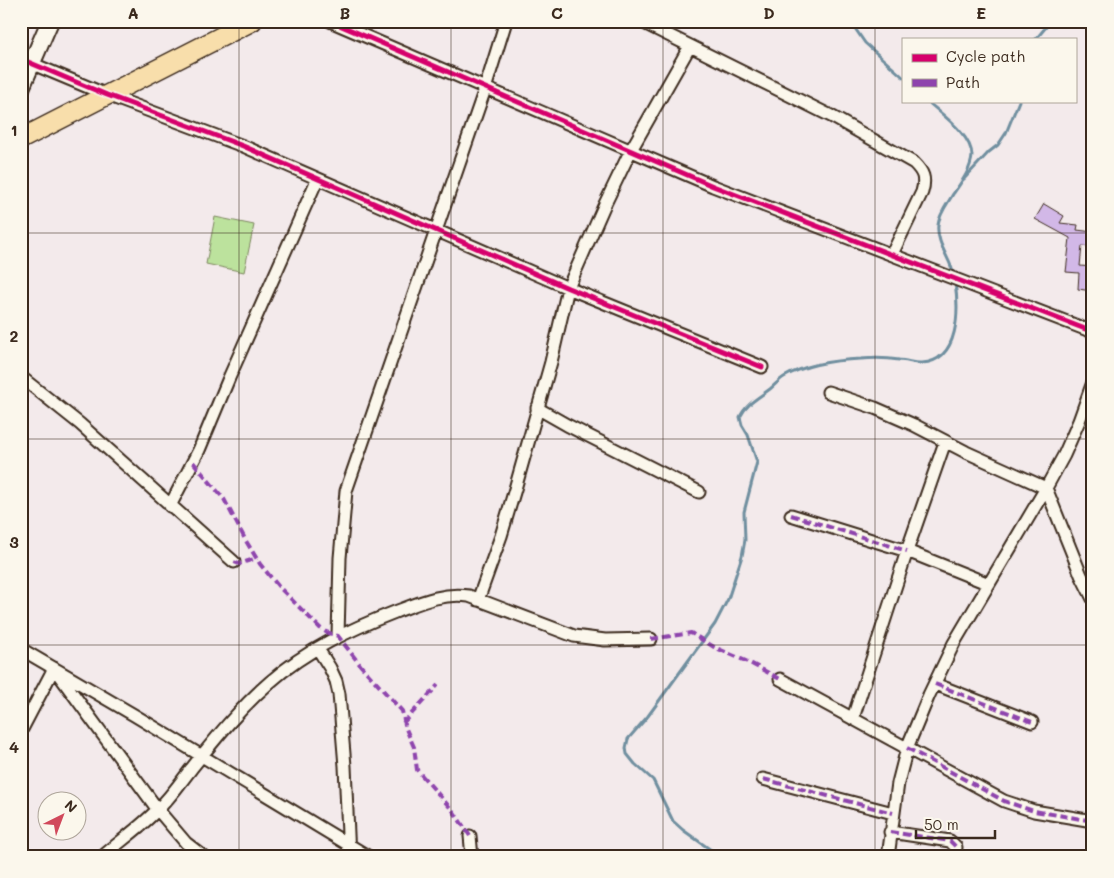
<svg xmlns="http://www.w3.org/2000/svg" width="1114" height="878" viewBox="0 0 1114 878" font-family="Mali,sans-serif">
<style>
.green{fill:#bce29d;stroke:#7c865e}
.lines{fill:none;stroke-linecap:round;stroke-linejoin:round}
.stream{stroke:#708f9f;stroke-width:3}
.building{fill:#d2b8e7;stroke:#3b2a1e}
.minor-casing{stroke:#3b2a1e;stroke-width:15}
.secondary-casing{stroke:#3b2a1e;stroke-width:20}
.primary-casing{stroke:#3b2a1e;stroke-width:22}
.minor{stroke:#fbf7ec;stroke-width:11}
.secondary{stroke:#fbf7ec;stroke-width:16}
.primary{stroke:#f8deab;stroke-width:19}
.quiet{stroke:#8e44ad;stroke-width:4;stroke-dasharray:8 4;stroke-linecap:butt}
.cycleway-casing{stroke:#fbf7ec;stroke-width:8}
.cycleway{stroke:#d6006c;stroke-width:5}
.grid{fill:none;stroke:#3b2a1e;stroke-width:1;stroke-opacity:0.55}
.neatline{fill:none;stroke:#3b2a1e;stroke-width:2}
.grid-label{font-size:16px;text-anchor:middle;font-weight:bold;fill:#3b2a1e}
</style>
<rect width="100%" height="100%" fill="#f3eaeb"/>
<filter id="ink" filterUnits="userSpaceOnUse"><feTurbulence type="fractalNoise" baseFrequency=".02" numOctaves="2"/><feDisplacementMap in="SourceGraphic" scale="10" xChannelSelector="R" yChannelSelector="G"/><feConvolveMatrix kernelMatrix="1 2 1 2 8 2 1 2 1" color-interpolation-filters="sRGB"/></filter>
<g filter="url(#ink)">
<!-- green -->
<path class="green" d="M215 217 254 225 244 272 206 264Z"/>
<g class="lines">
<!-- stream -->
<path class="stream" d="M850 21 865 43 903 77
M1036 39 1051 21
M927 101C942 115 972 135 972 156 971 170 960 184 953 194 948 203 939 214 938 225 936 244 951 259 954 276
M964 179 989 152 998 145 1006 133 1019 101
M738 857 711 850 683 830 673 821 653 780 635 764 627 754 626 748 628 739 648 716 715 624 728 599 742 556 745 540 744 512 757 462 748 435 742 425 740 417C746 404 758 398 770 389 775 385 779 380 784 377 806 364 836 360 861 359 873 358 887 358 899 360 907 360 914 364 922 363 960 361 959 309 955 282"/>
</g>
<!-- building -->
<path class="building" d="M1044 204 1064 216 1060 223 1078 225 1077 230 1093 232V247L1082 246 1080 266 1093 267 1092 291 1078 289 1079 273 1066 272 1070 238 1035 219Z"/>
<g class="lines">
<!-- minor casing -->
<g class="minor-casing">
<path id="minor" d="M330 21 713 186 1093 332
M640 21 831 116 914 163C923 172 926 178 922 192L892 254
M21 59 107 95 243 146 568 288 762 367
M21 377 80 424 234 562
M828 392 875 408 914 425 966 452 1046 488 1081 575 1093 599
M537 408 567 425 699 492
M170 506 199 450 229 378 317 180
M791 515 907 551 989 584
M478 600 501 536 515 489 551 362 568 288 604 206 631 150 690 46
M338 636 340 558 346 491 485 89 506 21
M21 649 134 715 369 857
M318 649 330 668 336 681 339 694 345 766 349 857
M780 679 1004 801 1034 811 1093 821
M935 684 1032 722
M853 718 907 551 945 442
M21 731 54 668 158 810 186 843 204 857
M763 779 893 813
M890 832 950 841 956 847 955 857
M470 836 472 857
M102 857C120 841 141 827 157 810 170 798 180 783 191 769 216 738 240 708 270 682 306 650 351 629 395 612 419 603 443 592 469 596L574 636 605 640 651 639
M888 857 898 783 907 748 929 695 954 643 1046 488 1064 455 1079 421 1093 382"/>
</g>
<!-- secondary casing -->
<g class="secondary-casing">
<path id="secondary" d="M21 88 50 21"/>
</g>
<!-- primary casing -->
<g class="primary-casing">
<path id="primary" d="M21 139 252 21"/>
</g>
<!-- minor -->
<use href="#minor" class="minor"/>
<!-- secondary -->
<use href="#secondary" class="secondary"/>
<!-- primary -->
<use href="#primary" class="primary"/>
<!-- quiet -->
<path class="quiet" d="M193 462 224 499 246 541 260 564 279 587 320 628 326 632 338 636 361 666 402 711 406 729 414 747 417 770 454 812 470 836
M791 515 907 551
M234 562 239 564 257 558
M651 639 691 633 714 647 748 662 780 679
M935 684 1032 722
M403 723 438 685
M907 748 1004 801 1034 811 1093 821
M763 779 893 813
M890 832 950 841 956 847 955 857"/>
<!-- cycleway casing -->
<g class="cycleway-casing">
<path id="cycleway" d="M330 21 713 186 1093 332
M21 59 107 95 243 146 568 288 762 367"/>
</g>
<!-- cycleway -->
<use href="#cycleway" class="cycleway"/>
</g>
</g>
<!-- grid -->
<path class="grid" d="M239 21V857M451 21V857M663 21V857M875 21V857M21 233H1093M21 439H1093M21 645H1093"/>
<!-- margin -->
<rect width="1114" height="878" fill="none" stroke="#fbf7ec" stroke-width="55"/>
<!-- legend -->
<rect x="902" y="38" width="175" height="65" fill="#fbf7ec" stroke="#aea59a"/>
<rect x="912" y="54" width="25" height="8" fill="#d6006c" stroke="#aea59a"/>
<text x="946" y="62" font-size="15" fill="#3b2a1e">Cycle path</text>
<rect x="912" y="79" width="25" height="8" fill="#8e44ad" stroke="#aea59a"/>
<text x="946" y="88" font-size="15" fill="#3b2a1e">Path</text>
<!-- north arrow -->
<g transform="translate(62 816) rotate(42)"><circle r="24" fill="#fbf7ec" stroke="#aea59a"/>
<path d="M0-4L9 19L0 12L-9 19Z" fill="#d1495b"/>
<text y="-8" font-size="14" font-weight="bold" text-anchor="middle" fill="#3b2a1e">N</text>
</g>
<!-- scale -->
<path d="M916 830v8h79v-8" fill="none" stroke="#3b2a1e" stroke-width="2.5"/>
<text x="924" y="830" font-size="15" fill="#3b2a1e" stroke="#fbf7ec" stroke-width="4" paint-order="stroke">50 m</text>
<rect x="28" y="28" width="1058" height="822" class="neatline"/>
<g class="grid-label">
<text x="133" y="19">A</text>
<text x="345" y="19">B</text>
<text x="557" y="19">C</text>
<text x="769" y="19">D</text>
<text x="981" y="19">E</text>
<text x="14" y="136">1</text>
<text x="14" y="342">2</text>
<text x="14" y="548">3</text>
<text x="14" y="753">4</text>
</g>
</svg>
